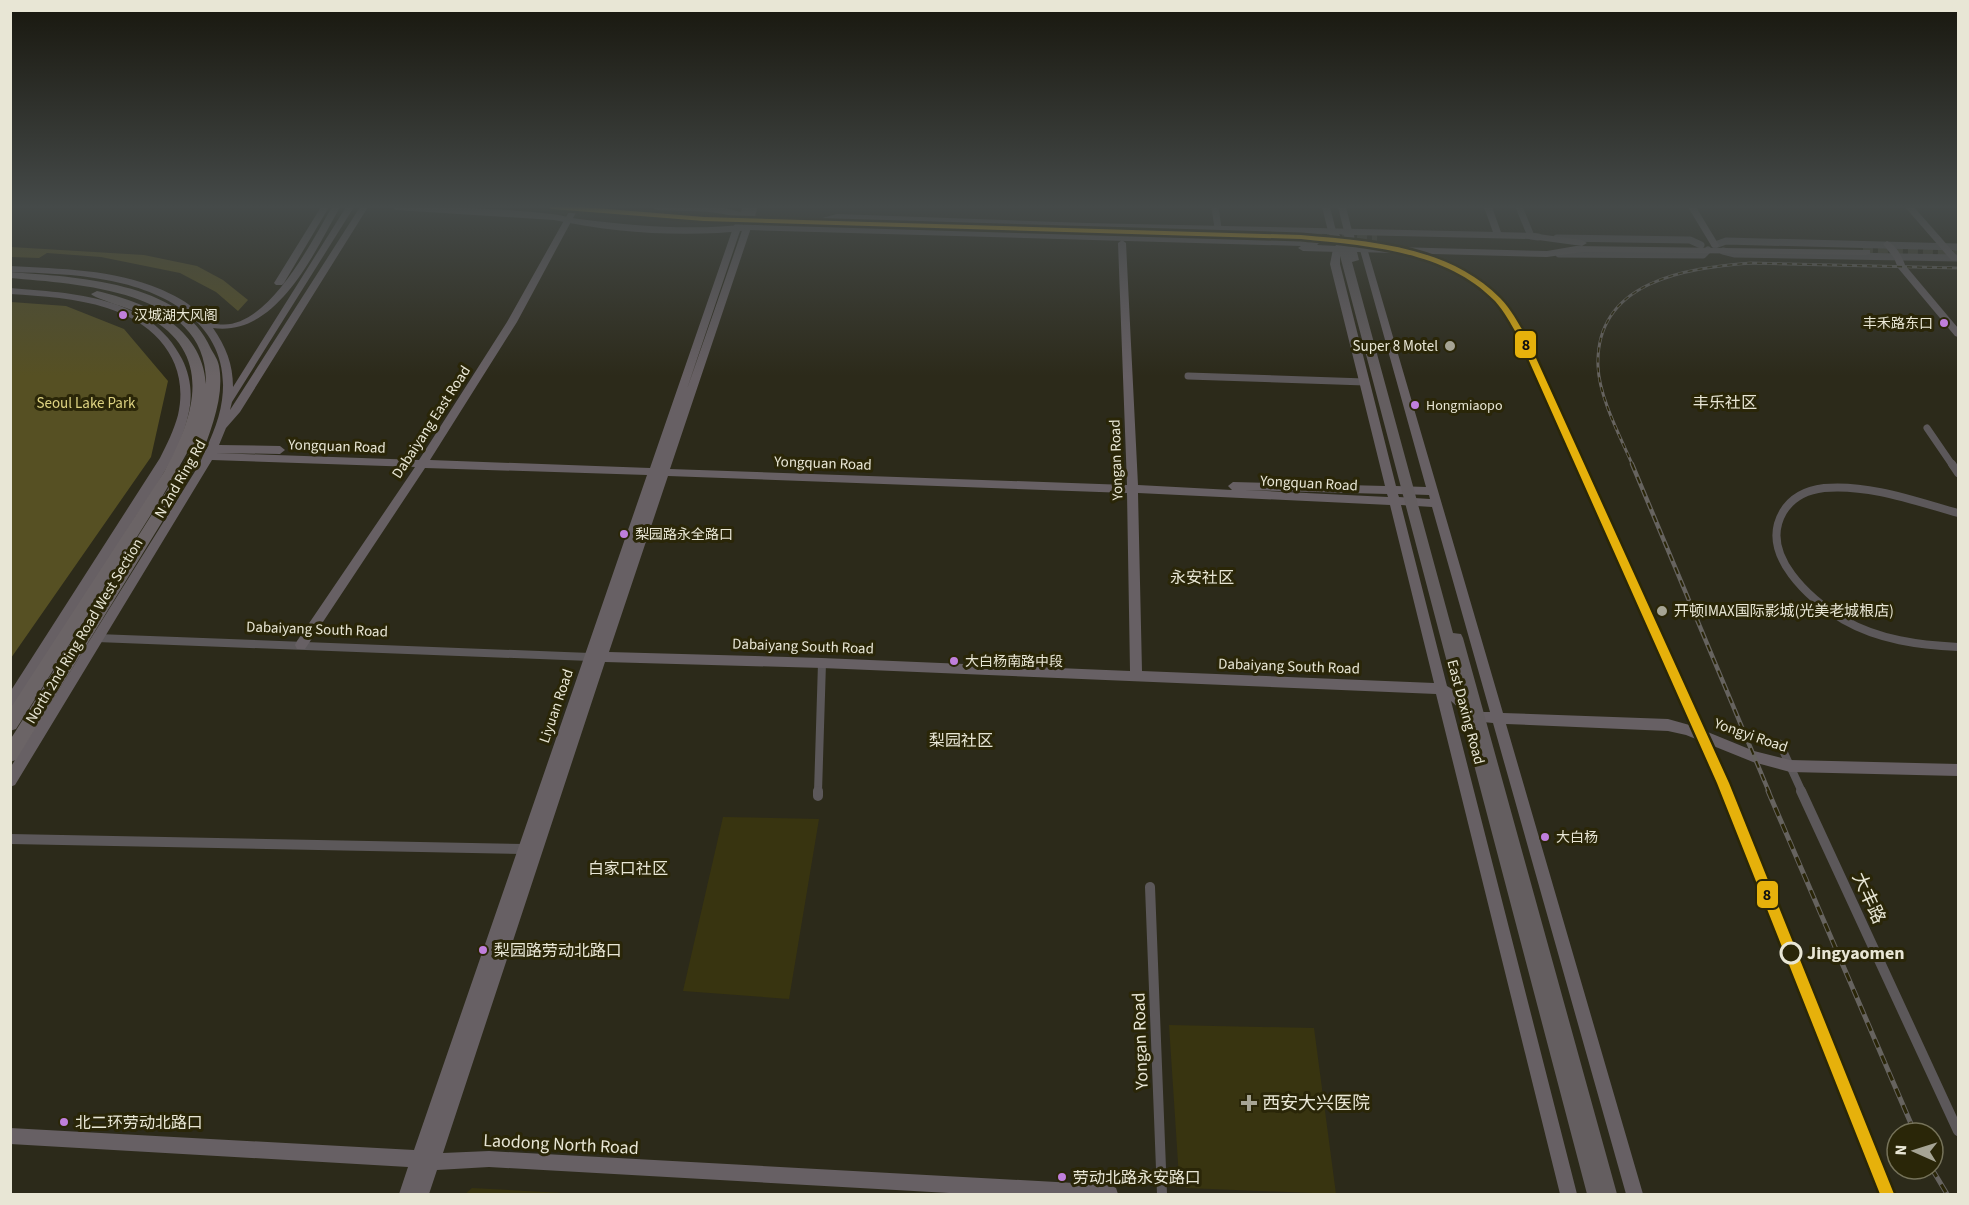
<svg xmlns="http://www.w3.org/2000/svg" width="1969" height="1205" viewBox="0 0 1969 1205" font-family="'Source Sans 3','Noto Sans SC',sans-serif">
<style>
.built{fill:#383410}
.green{fill:#565023}
.lines{fill:none;stroke-linecap:round;stroke-linejoin:round}
.primary-tunnel{stroke:#484636;stroke-width:10;stroke-dasharray:10 5;stroke-linecap:butt}
.street-far2{stroke:#5c585a;stroke-width:7}
.street-far1{stroke:#5c585a;stroke-width:8}
.street{stroke:#5c585a;stroke-width:10}
.secondary{fill:#676064;fill-rule:evenodd}
.primary{fill:#645e60;fill-rule:evenodd}
.highway{fill:#6b6466;fill-rule:evenodd}
.rail-far2-casing{stroke:#66635f;stroke-width:3}
.rail-far1-casing{stroke:#66635f;stroke-width:4.5}
.rail-casing{stroke:#66635f;stroke-width:5}
.rail-far2{stroke:#2a2608;stroke-width:1.5;stroke-dasharray:5;stroke-linecap:butt}
.rail-far1{stroke:#2a2608;stroke-width:2;stroke-dasharray:7;stroke-linecap:butt}
.rail{stroke:#2a2608;stroke-width:3;stroke-dasharray:9;stroke-linecap:butt}
.metro-1-casing{stroke:#2a2608;stroke-width:5}
.metro-1{fill:#e6b10b;fill-rule:evenodd}
.bus-dot{fill:#c07fdc;stroke:#2a2608;stroke-width:2}
.poi-dot{fill:#a6a494;stroke:#2a2608;stroke-width:2}
.stop-dot{fill:#2a2608;stroke:#e8e6d5;stroke-width:3}
.labels{text-anchor:middle;stroke-width:6;stroke-linejoin:round;paint-order:stroke}
.bus-label{font-size:14px;fill:#e8e6d5;stroke:#2a2608;text-anchor:start}
.poi-label{font-size:15px;fill:#e8e6d5;stroke:#2a2608;text-anchor:end}
.park-label{font-size:15px;fill:#ddd281;stroke:#2a2608}
.street-label{font-size:15px;fill:#e8e6d5;stroke:#2a2608}
.neighbourhood-label{font-size:16px;fill:#e8e6d5;stroke:#2a2608}
.near-bus-label{font-size:16px;fill:#e8e6d5;stroke:#2a2608;text-anchor:start}
.near-street-label{font-size:18px;fill:#e8e6d5;stroke:#2a2608}
.near-stop-label{font-size:18px;font-weight:bold;fill:#e8e6d5;stroke:#2a2608;text-anchor:start}
.near-poi-label{font-size:18px;fill:#e8e6d5;stroke:#2a2608;text-anchor:start}
.line-badge{stroke:#2a2608;stroke-width:2}
.pale-badge-label{font-size:16px;text-anchor:middle;font-weight:bold;fill:#111}
</style>
<rect width="100%" height="100%" fill="#2c2a1a"/>
<!-- built -->
<path class="built" d="M723 817 819 819 789 999 683 991Z
M1169 1025 1314 1028 1336 1194 1186 1188 1179 1178Z
M472 1188 580 1194H465Z"/>
<!-- green -->
<path class="green" d="M11 247 144 255 197 266 223 280 248 300 238 311 216 292 180 273 101 257 47 253 39 258 11 257Z
M11 302 66 306 124 329 168 381 151 457 11 658Z"/>
<g class="lines">
<!-- primary-tunnel -->
<path class="primary-tunnel" d="M1312 237 1377 239
M1863 248 1958 251"/>
<!-- street-far2 -->
<path class="street-far2" d="M1215 207 1218 228
M1519 207 1531 236 1538 237
M1557 238 1690 240 1701 245
M1715 245 1726 241 1958 247
M1723 251 1735 254 1958 258
M1559 254 1703 255 1708 250
M1188 376 1365 382
M1927 428 1953 466"/>
<!-- street-far1 -->
<path class="street-far1" d="M1952 464 1958 473
M1958 513C1915 501 1869 484 1824 488 1807 490 1792 497 1783 512 1758 555 1811 600 1844 620 1879 640 1919 645 1958 647
M97 638 590 657
M1780 744 1802 792
M818 792 822 663"/>
<!-- street -->
<path class="street" d="M1801 791 1958 1131
M818 796V791
M10 839 524 849
M1150 887 1162 1194"/>
<!-- secondary -->
<path class="secondary" d="M321 207H329L284 283 282 285H276L274 283Z
M332 207H340C314 253 277 337 213 328 226 347 233 364 233 387L346 207H354L232 402 230 410 360 207H368L240 412 226 428 219 445 280 446 285 450 280 454 215 453 419 460 507 322 571 208 579 207 517 322 430 460 650 468 733 228 743 207H758L670 469 1127 485 1118 243 1122 240 1126 243 1138 485 1232 490 1228 486 1233 482 1385 486 1330 264 1333 249 1343 246 1347 249 1340 253V264L1396 486 1426 487 1360 250 1361 248H1367L1503 713 1668 719 1693 726 1754 751 1790 760 1958 764V776L1790 772 1753 762 1686 735 1668 731 1506 724 1643 1194H1626L1493 723 1473 721 1451 701 1577 1194H1560L1436 694 822 668 605 662 443 1153 489 1151 1110 1185 1116 1188 1118 1194H967L489 1167 437 1170 429 1194H399L408 1167 10 1144V1128L414 1150 647 475 425 468 305 649H297L295 645 297 641 415 467 212 460 15 785 10 787V768L199 465C208 444 219 423 222 400 232 327 169 291 106 280 75 274 43 273 10 272V266C61 269 113 269 160 289 169 293 180 298 188 304 195 309 202 319 210 322 262 342 311 242 332 207ZM746 219 687 389 741 228ZM668 476 1127 493 1130 671 822 658 609 652ZM1244 490 1387 494 1388 497ZM1138 493 1390 505 1434 683 1142 671ZM1398 494 1429 495 1430 499 1399 497ZM1401 505 1432 507 1490 712H1481L1468 698 1447 686Z
M1322 207H1330L1336 231 1335 233 1328 231Z
M1338 207H1346L1352 231 1351 233 1344 231Z
M1484 207H1492L1502 235 1501 237 1494 235Z
M1688 207H1696L1719 245 1718 247H1712Z
M1905 207H1914L1957 256V260H1951Z
M1887 241C1896 245 1902 256 1905 265L1958 328V337L1955 336 1898 268 1894 258 1883 244Z
M10 288C72 293 151 296 182 359 191 377 193 396 188 416 179 456 152 491 131 524 97 578 63 632 28 686L15 707 10 708V692L160 458C167 444 174 430 178 415 190 362 156 323 107 308 76 298 43 296 10 294Z"/>
<!-- primary -->
<path class="primary" d="M391 207C445 207 499 208 552 214 561 215 570 218 579 219 635 226 694 231 749 224L1314 240 1319 243 1317 245 1336 246 1329 234 1087 229 837 220 816 224 811 221 837 214 1087 223 1498 232 1531 233 1582 240 1587 243 1582 246 1531 239 1354 235 1356 246 1547 251 1576 246 1870 250V254L1866 255 1583 252 1547 257 1357 252 1359 260 1352 262 1453 633 1461 634 1463 638 1617 1194H1587L1339 252 1303 251 1298 248 1301 246 749 230C688 238 614 233 554 220L396 210ZM1339 234 1344 235 1346 246Z
M564 207H607L666 212 671 215 666 218 569 210Z
M652 207 725 208 769 219C757 228 737 216 723 214 702 210 679 211 657 210Z"/>
<!-- highway -->
<path class="highway" d="M10 272C74 277 183 281 211 349 214 354 218 360 219 366 225 397 210 431 200 460L16 760 10 762V740L186 460 192 444 162 497 30 707 16 729 10 731V709L164 472C195 416 215 353 146 316 133 309 98 300 91 294L97 291C145 302 202 326 206 384 209 290 78 284 10 278Z"/>
<!-- rail-far2 casing -->
<g class="rail-far2-casing">
<path id="rail-far2" d="M1633 466C1620 436 1599 397 1598 366 1595 281 1686 268 1751 263L1958 268"/>
</g>
<!-- rail-far1 casing -->
<g class="rail-far1-casing">
<path id="rail-far1" d="M1632 464 1769 792"/>
</g>
<!-- rail casing -->
<g class="rail-casing">
<path id="rail" d="M1768 791 1915 1133
M1932 1169 1947 1194"/>
</g>
<!-- rail-far2 -->
<use href="#rail-far2" class="rail-far2"/>
<!-- rail-far1 -->
<use href="#rail-far1" class="rail-far1"/>
<!-- rail -->
<use href="#rail" class="rail"/>
<!-- metro-1 casing -->
<g class="metro-1-casing">
<path id="metro-1" d="M548 207H584L704 217 1301 235C1369 241 1449 246 1500 298 1511 309 1518 323 1526 336L1729 783 1894 1194H1880L1717 783 1518 336C1511 324 1504 311 1495 301 1445 250 1367 246 1301 239L704 221 552 209Z"/>
</g>
<!-- metro-1 -->
<use href="#metro-1" class="metro-1"/>
</g>
<!-- sky -->
<linearGradient id="sky" x2="0" y2="1"><stop stop-color="#18170e"/><stop offset="0.55" stop-color="#454a49"/><stop offset="1" stop-color="#454a49" stop-opacity="0"/></linearGradient>
<rect width="1969" height="376" fill="url(#sky)"/>
<!-- markers -->
<g class="bus-dot">
<circle cx="123" cy="315" r="5"/>
<circle cx="1944" cy="323" r="5"/>
<circle cx="1415" cy="405" r="5"/>
<circle cx="624" cy="534" r="5"/>
<circle cx="954" cy="661" r="5"/>
<circle cx="1545" cy="837" r="5"/>
<circle cx="483" cy="950" r="5"/>
<circle cx="64" cy="1122" r="5"/>
<circle cx="1062" cy="1177" r="5"/>
</g>
<g class="poi-dot">
<circle cx="1450" cy="346" r="6"/>
<circle cx="1662" cy="611" r="6"/>
<path d="M1246 1094h6v6h6v6h-6v6h-6v-6h-6v-6h6z"/>
</g>
<circle class="stop-dot" cx="1791" cy="953" r="10"/>
<g class="labels">
<!-- bus labels -->
<g class="bus-label">
<text x="134" y="320">汉城湖大风阁</text>
<text x="1933" y="328" text-anchor="end">丰禾路东口</text>
<text x="1426" y="410">Hongmiaopo</text>
<text x="635" y="539">梨园路永全路口</text>
<text x="965" y="666">大白杨南路中段</text>
<text x="1556" y="842">大白杨</text>
</g>
<!-- poi labels -->
<g class="poi-label">
<text x="1438" y="351">Super 8 Motel</text>
<text x="1674" y="616" text-anchor="start">开顿IMAX国际影城(光美老城根店)</text>
</g>
<!-- park labels -->
<g class="park-label">
<text x="86" y="408">Seoul Lake Park</text>
</g>
<!-- street labels -->
<g class="street-label">
<text transform="translate(431 422) rotate(-57)" y="5">Dabaiyang East Road</text>
<text transform="translate(337 446) rotate(2)" y="5">Yongquan Road</text>
<text transform="translate(1116 460) rotate(-92)" y="5">Yongan Road</text>
<text transform="translate(823 463) rotate(2)" y="5">Yongquan Road</text>
<text transform="translate(180 479) rotate(-60)" y="5">N 2nd Ring Rd</text>
<text transform="translate(1309 483) rotate(3)" y="5">Yongquan Road</text>
<text transform="translate(317 629) rotate(2)" y="5">Dabaiyang South Road</text>
<text transform="translate(84 631) rotate(-59)" y="5">North 2nd Ring Road West Section</text>
<text transform="translate(803 646) rotate(2)" y="5">Dabaiyang South Road</text>
<text transform="translate(1289 666) rotate(2)" y="5">Dabaiyang South Road</text>
<text transform="translate(556 706) rotate(-71)" y="5">Liyuan Road</text>
<text transform="translate(1466 712) rotate(75)" y="5">East Daxing Road</text>
<text transform="translate(1751 735) rotate(19)" y="5">Yongyi Road</text>
</g>
<!-- neighbourhood labels -->
<g class="neighbourhood-label">
<text x="1725" y="408">丰乐社区</text>
<text x="1202" y="583">永安社区</text>
<text x="961" y="746">梨园社区</text>
<text x="628" y="874">白家口社区</text>
</g>
<!-- near-bus labels -->
<g class="near-bus-label">
<text x="494" y="956">梨园路劳动北路口</text>
<text x="75" y="1128">北二环劳动北路口</text>
<text x="1073" y="1183">劳动北路永安路口</text>
</g>
<!-- near-street labels -->
<g class="near-street-label">
<text transform="translate(1869 898) rotate(65)" y="6">大丰路</text>
<text transform="translate(1140 1041) rotate(-92)" y="6">Yongan Road</text>
<text transform="translate(561 1144) rotate(3)" y="6">Laodong North Road</text>
</g>
<!-- near-stop labels -->
<g class="near-stop-label">
<text x="1807" y="959">Jingyaomen</text>
</g>
<!-- near-poi labels -->
<g class="near-poi-label">
<text x="1262" y="1109">西安大兴医院</text>
</g>
</g>
<g class="line-badge">
<rect x="1514" y="330" width="23" height="29" rx="6" fill="#e6b10b"/>
<rect x="1756" y="880" width="23" height="29" rx="6" fill="#e6b10b"/>
</g>
<g class="pale-badge-label">
<text x="1526" y="350">8</text>
<text x="1767" y="900">8</text>
</g>
<!-- border -->
<rect width="1969" height="1205" fill="none" stroke="#e8e6d5" stroke-width="24"/>
<!-- north arrow -->
<g transform="translate(1915 1151) rotate(273)"><circle r="28" fill="#2a2608" stroke="#76735a" stroke-width="1.5"/>
<path d="M0-4.5L10 22L0 15L-10 22Z" fill="#a6a494"/>
<text y="-9" font-size="16" font-weight="bold" text-anchor="middle" fill="#e8e6d5">N</text>
</g>
</svg>
